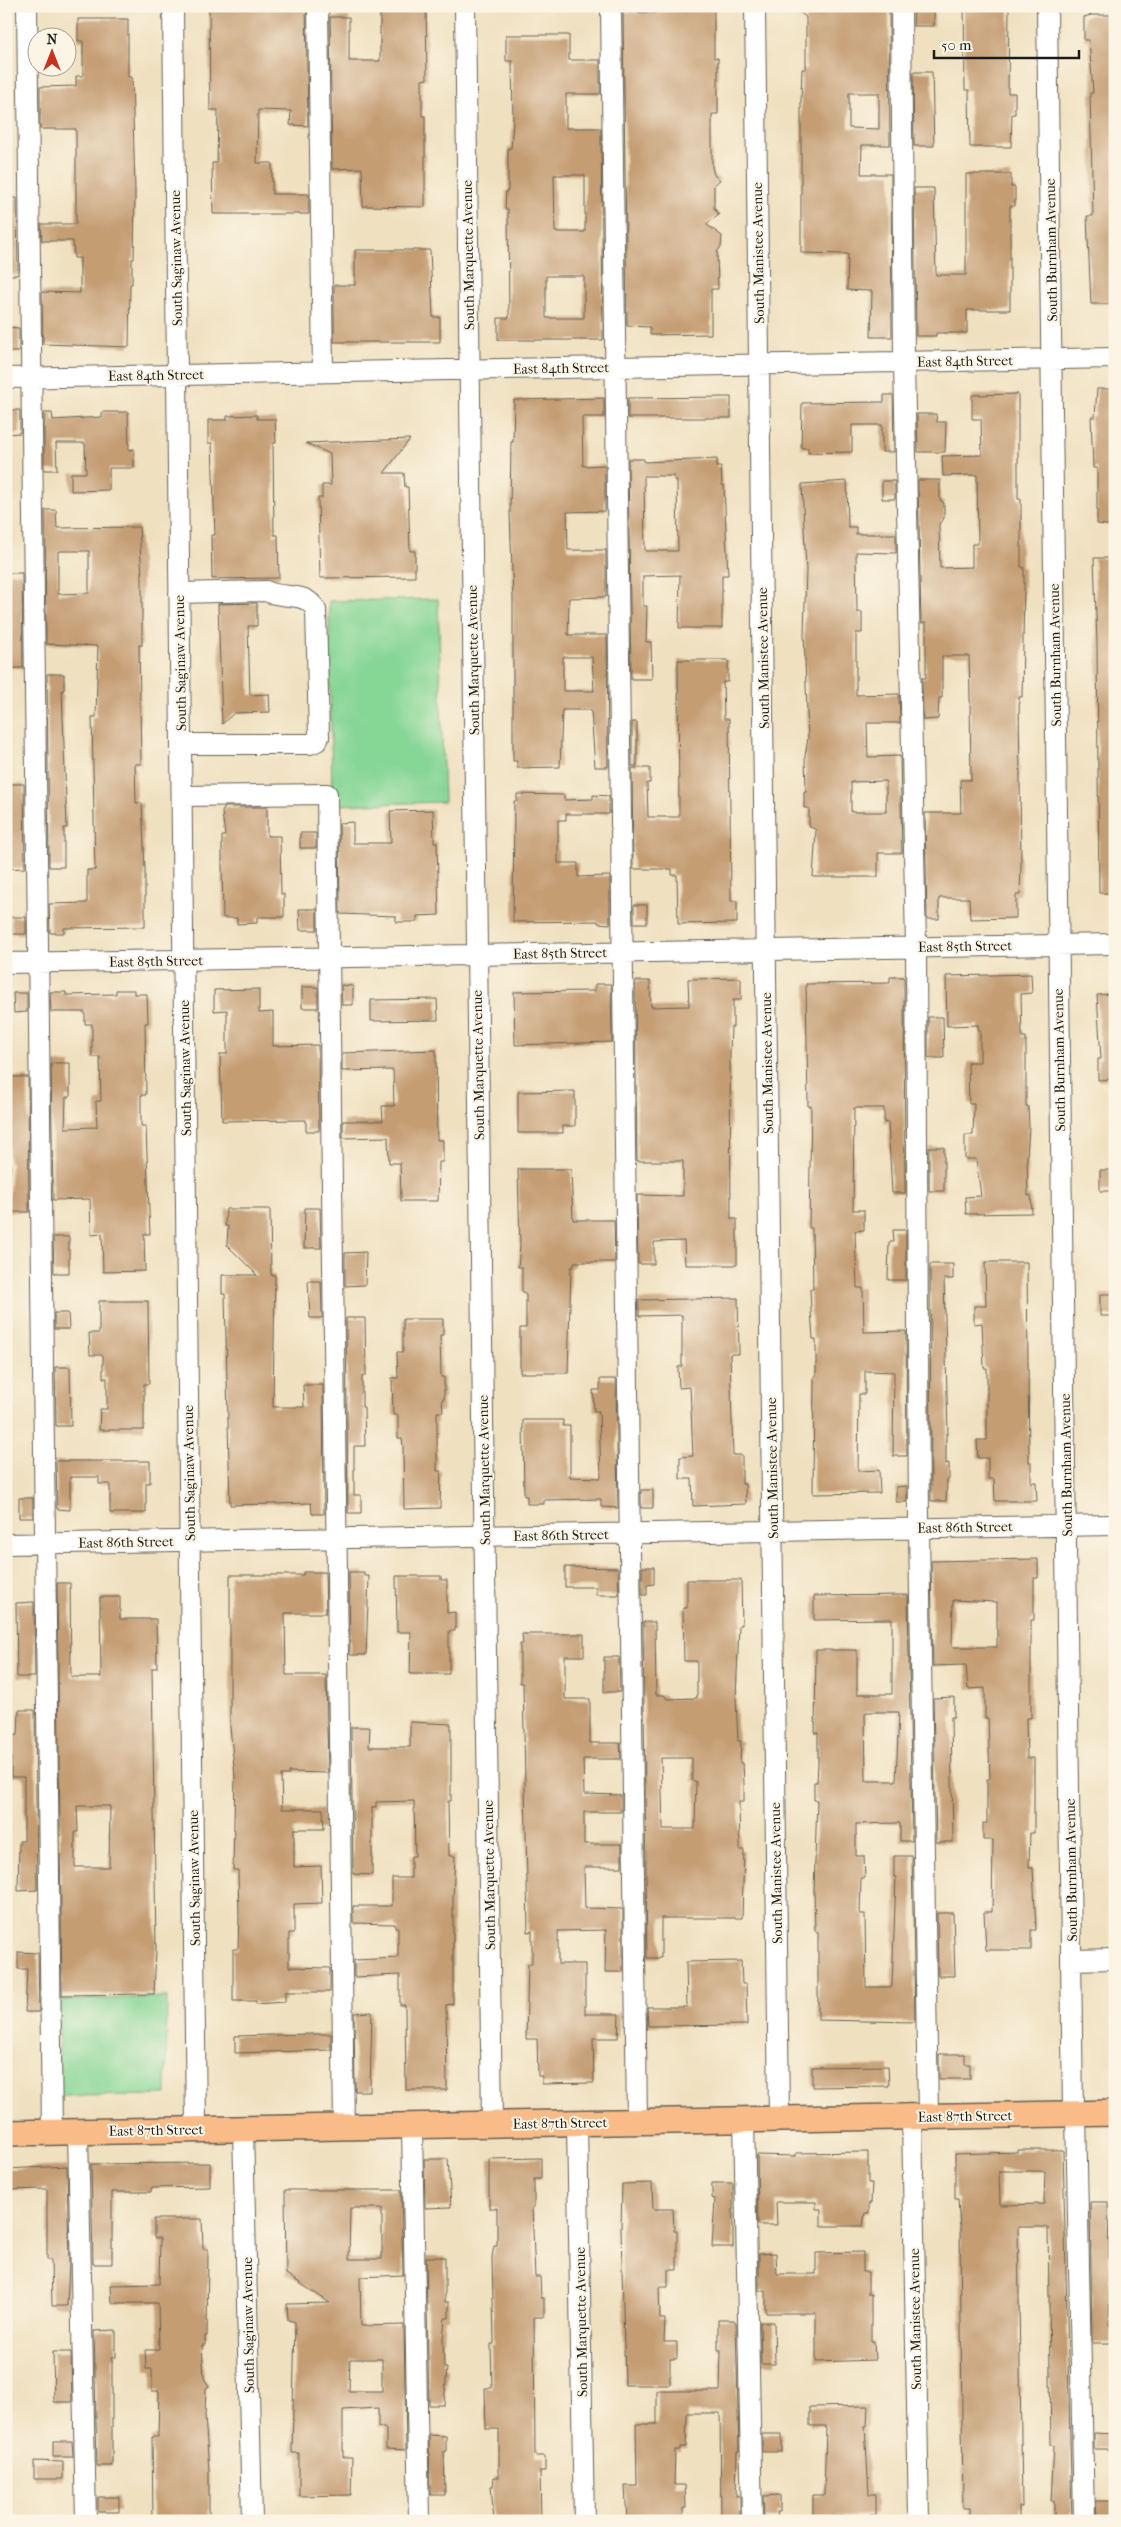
<svg xmlns="http://www.w3.org/2000/svg" width="1121" height="2527" viewBox="0 0 1121 2527" font-family="'IM FELL French Canon',serif">
<style>
.green{fill:#86d696;stroke:#517959}
.building{fill:#c49d73;fill-rule:evenodd}
.lines{fill:none;stroke-linecap:round;stroke-linejoin:round}
.minor-casing{stroke:#666155;stroke-width:22}
.major-casing{stroke:#666155;stroke-width:28}
.minor{stroke:#fff;stroke-width:20}
.major{stroke:#f9bc89;stroke-width:25}
.labels{text-anchor:middle;stroke-width:4;stroke-linejoin:round;paint-order:stroke}
.street-label{font-size:14px;fill:#1c1c1c;stroke:#fcf5e5}
</style>
<rect width="100%" height="100%" fill="#fcf5e5"/>
<filter id="ink" filterUnits="userSpaceOnUse"><feTurbulence type="fractalNoise" baseFrequency=".02" numOctaves="2"/><feDisplacementMap in="SourceGraphic" scale="10" xChannelSelector="R" yChannelSelector="G"/><feConvolveMatrix kernelMatrix="1 2 1 2 8 2 1 2 1" color-interpolation-filters="sRGB"/></filter>
<filter id="wash" filterUnits="userSpaceOnUse"><feTurbulence type="fractalNoise" baseFrequency=".0096" numOctaves="4" result="noise"/><feDisplacementMap in="SourceGraphic" scale="20" xChannelSelector="R" yChannelSelector="G"/><feGaussianBlur stdDeviation="1.12" result="paint"/><feColorMatrix in="noise" values="0 0 0 0 0 0 0 0 0 0 0 0 0 0 0 0 0 1.4 0 .05"/><feComposite in="paint" operator="in"/></filter>
<g filter="url(#wash)">
<rect width="100%" height="100%" fill="#efe0bf"/>
<!-- green -->
<path class="green" d="M438 599 444 802 332 805 329 601Z
M167 1997 166 2095 59 2096 58 2000Z"/>
<g id="blocks">
<!-- building -->
<path class="building" d="M209 6H306L308 126 290 125 291 111 258 110 257 163H272V194H309V214H213L212 163H217L218 110H210Z
M380 6H426L427 79 422 80V116H425V207L363 206 362 168 332 169 330 17H349V61H380Z
M669 6H714V58H718V114H712V167L714 175 720 180 714 185V208L719 215 706 224 722 236 721 247 717 252 718 289H711V334L650 335V327L627 326 623 12 655 13V8H669Z
M791 6 889 8 890 145H862L861 174H891L892 337H871L872 291 847 290 848 254 801 253V101L802 69H806V17ZM849 93H879V129L849 128Z
M964 6H1009L1008 93H1015V114H1012L1011 147H970L969 90H965Z
M934 7V26H913L914 8Z
M1091 15H1115V304H1091L1087 216H1093L1090 93H1093L1089 40H1084V17Z
M78 19H128V77H132L135 192 134 259H132V284H130L129 347 43 344 42 292 80 293V258H74L73 241H42L41 224H76V129H40V87L76 86V76H83V41H78Z
M506 35H569V60H600V94H566V128H601L603 340H498V318H509L508 209H505L506 191H508V148H511L513 122 512 61H506ZM554 175H585V232H555ZM546 276H584V318H546Z
M913 72H932L934 146H914Z
M966 174H1011V187H1015V206H1010V310H967V333H936V336H916L914 188H934L936 275H966Z
M6 198H17L18 275H6Z
M355 250H430L433 317H440V342H334V285H355Z
M6 327 19 328V352H6Z
M1097 389H1115V526L1097 524V468H1093L1091 417H1095Z
M1018 394V499H1021V567H1024V585L1022 697H1019L1021 865 1020 895H1016V918L970 919 969 898H939V919H927L925 813H961L960 780H971L970 697 969 656H942V698H939L938 719 923 720 922 678H926V623H921L918 480H940V500L944 503V518L939 524 940 568 972 567V544H978L977 475 943 476 942 456 982 455 981 419H972V395Z
M884 395H893L894 452H882V425H852V452L808 453V448H801L802 403 884 402Z
M731 397V418H628V398Z
M604 398V417H582L583 466 605 465V511L567 512 568 550H606V597L569 598 568 635H607L608 767H595L591 710H562L560 767 517 768V761H513V599L510 513 511 442H513L514 400ZM563 657H592L594 691H563Z
M6 410H20V433L6 434Z
M102 412H128L129 450 134 449V468H109V490L71 491V473H86L85 443H56L57 470H44V413H52L53 420 102 417Z
M917 414H936L937 422H946L945 452H918Z
M257 415V419H275L276 443H273L274 535H278L279 578 212 579 211 535H215L212 443H208V420H227V416Z
M410 439 384 473H404L405 487H408L410 551H415V577L320 578 318 498H322V485H331L330 454 306 443Z
M628 459H644V462L717 459V467H721L722 485H724L728 575H722V628H679L680 575 643 576V606H647L646 642H651L652 679H631ZM644 476H674V480H677L678 551H645Z
M847 481 848 527H856V534H896V553L856 552 857 612H862V633H856V695L899 694 900 723H867L868 757 900 756 902 853H878V877H813L816 830 809 826V808H804V792H806L805 756 808 738 804 634 806 570 802 484ZM886 781V812H851V782Z
M882 481H895V499H882Z
M45 510H56L57 528 139 527 142 577V645H139L141 764H135L136 803H142L145 869V927L64 928V933H50L49 904 87 903V870H95L92 717H96L98 646 46 644ZM58 551H89V593L58 594Z
M1094 558H1115V893H1099L1097 643Z
M6 573H22L23 668H7Z
M257 603V626H248L250 695 269 694 270 712 234 713 222 724 218 604Z
M678 660H728V682H723L724 719H729L731 901H737V923L678 924 677 875H672V869H633L632 768H650V783H647L648 817H679Z
M47 674H64V690H62L67 828H64V867H49Z
M632 722H637V766H632Z
M6 784H24L25 868 6 869V852H9Z
M517 794 564 795V800L593 799V795L609 796V814H566V820H558V863H578V877L610 876V924L598 923V921L513 922 514 801H517Z
M225 807H267V836H280L281 894H284V917H257V923L237 924V918H223L222 866V836H225L222 812Z
M433 810 434 842H437L439 915 417 916V922H396V916L340 914 339 823 353 822V843H391L390 811Z
M300 833H316V848H300Z
M634 905H647V923H634Z
M299 909H317V930H300Z
M11 917H26V934H12Z
M1031 974 1032 993 1021 994 1022 1037H1026V1106H1028L1029 1127 1027 1158 1028 1196 1031 1195 1032 1213 966 1214 965 1197 981 1196 976 1159H965V1135H973L974 1104H969L968 1062H980V1030H978V1025L947 1026 946 976Z
M890 977H904L905 1193H892L888 1122 884 1123V1108H854L853 1210H864V1230L855 1231 857 1288H863L864 1332 906 1331 907 1456H893L894 1372 865 1371V1394H859L858 1471 879 1470 880 1493 813 1494 814 1376H816V1339H813L811 1310 810 1289H813L812 1228H809L811 1106H808L806 984 890 983Z
M741 978V1000H733V1027H731L730 1053 731 1219H737V1265H685L684 1241 654 1242V1264H638L637 1195 683 1196V1161H637L635 981H650L651 1007 689 1006 688 979Z
M595 984H611L612 1042 515 1045 514 992 595 991Z
M341 985 353 986V1005H342Z
M302 987H318V1008H302Z
M259 989V1013L273 1012V1046L318 1045 319 1131H306V1120L222 1121 220 1054H227V1010L214 1011V990Z
M116 990H134V994H147L148 1023H145L146 1095H141V1126H146L149 1212 150 1234H144L145 1271 103 1272 102 1234 91 1235 90 1199 53 1200 51 1063H70V1097H66L65 1128 97 1127 96 1101H101L100 1057H92V1024H85V1012H51L50 992H66V995L116 994Z
M13 993H27V1012L14 1013Z
M1115 994V1079L1098 1080V1059H1101L1097 995Z
M437 999 438 1020 371 1021V1000Z
M928 1017H943L944 1058H928Z
M436 1050 437 1140H443V1162H439L438 1201H401L400 1163H389L388 1137 343 1138V1121H383L382 1106H394L393 1070 342 1071V1053Z
M6 1077H28L29 1212H8L11 1163H9Z
M575 1091V1126H563V1133H518V1092Z
M929 1147H944V1191H929Z
M518 1169H571L573 1220H614L615 1262H574V1267H571L568 1373H520V1328H526V1294L522 1291V1267H518L520 1246Z
M1100 1170H1115V1191H1100Z
M305 1208H320L321 1248H304Z
M226 1209H270L271 1275H275L273 1407H304L303 1385H323L324 1514H312L311 1503 230 1505 225 1294H222V1275H257L227 1245 228 1226H225Z
M893 1230H906V1280H888L889 1242H894Z
M53 1237H69V1273H54Z
M366 1252 365 1285 345 1286V1253Z
M985 1262H1027L1029 1462H1031V1482H1036L1037 1501H995L994 1479H988V1458H978L977 1440H987V1368H984L982 1323 974 1324V1306H986Z
M930 1264H953V1279H944L948 1434H946V1464L949 1463V1479L947 1480 946 1501H931Z
M308 1281H321L322 1318H310Z
M1100 1294H1115V1316H1100Z
M738 1298 739 1354H730L733 1455H742V1484H745L746 1504 693 1506 692 1479H680V1457L693 1456 690 1387 679 1388 678 1367 682 1366V1315L639 1316V1300Z
M99 1301H148L149 1384H144V1430H99L100 1409H107V1378H103V1355H90L89 1333H99Z
M54 1313H68L69 1329H54Z
M346 1318H365L366 1375H362V1407H364L365 1446H354V1495H361V1513H348Z
M403 1319H443V1335H440L441 1377H444V1399H442L443 1412H437V1471H441L440 1508 404 1509 403 1446 402 1438H398V1415H393L392 1378H398L397 1352H403Z
M55 1367H70L71 1426H56Z
M600 1379H616L618 1508 601 1507V1499L544 1500V1504H527V1496H524L523 1420H563V1426H570V1477L601 1478 599 1411H594L593 1390H600Z
M56 1461H150V1483H146V1513H110V1484H99V1477H70V1510L57 1509Z
M907 1486V1502H896V1487Z
M641 1490H653V1508H641Z
M19 1498H33V1518H19Z
M1038 1559V1578H1034V1620H1031V1718H1026L1027 1758H1034V1833H1030L1029 1868H1033L1036 1930H1031V1950H986L984 1912H992L993 1840H983V1823H987V1779H990L988 1718H985V1688L968 1689 966 1665 933 1666 931 1561ZM953 1600 997 1602V1647H952Z
M565 1567 618 1568 619 1595H596V1587H565Z
M642 1567H654V1584L647 1585V1595H642Z
M303 1572H325L326 1613H285L286 1675H326L328 1773 289 1772V1775H281L282 1809H323L324 1829H294V1867L321 1866 322 1903 294 1904V1933H289V1967L330 1968V1992H285V2002L256 2004V2001H233V1949H238L239 1917 238 1870H233L235 1776 230 1727V1575H303Z
M349 1572H364V1576H369L366 1655H350Z
M396 1576H441V1580H447V1613L455 1612V1631H449V1674H410L411 1632H397Z
M687 1580H741L742 1625H739L736 1698 738 1741H741L740 1763H743L744 1784V1802H739L740 1850H744L742 1918H661V1958H647L643 1622H655L656 1695H664L667 1699 697 1698V1661H684L683 1608H687ZM661 1758H692V1781H696L695 1829H663Z
M57 1583H70L71 1677H101L100 1597H120V1619H156L157 1668H152L156 1950 154 1994 62 1995ZM77 1806H110L109 1867H75V1832H78Z
M908 1595 912 1841H900V1823L856 1824V1856H864L865 1878H861L860 1914H865L866 1987H892L896 1877H894V1856H912L915 2022 818 2020V1933L815 1931 814 1891 817 1800H814V1782H817L818 1764V1733H815L816 1650H857V1694H892V1619L814 1620V1596ZM868 1712H899L896 1781H866L865 1713Z
M34 1602 35 1677H17L16 1603Z
M522 1634H584V1656H565V1699H590V1743H620L621 1759H583L584 1794 621 1795V1812H584V1844H622V1867H584L585 1908 623 1909V1972H605L606 1930 558 1931V1964H585V2014H619L618 2038H593L594 2083 542 2084V2076H538L537 2039H526L528 1964H532V1931L528 1932 523 1683H520V1644H523Z
M604 1657H619L620 1692H604Z
M954 1697V1717H951L953 1842H936L933 1698Z
M19 1710H35L37 1890 18 1891 19 1841H24V1777H11V1757H6V1736L18 1735Z
M410 1722 451 1724V1801H448L449 1856H455L453 1898V2004L446 2005 447 2090H406L405 2005H400V1975L354 1977V1960L398 1958V1928H395V1924L353 1923V1906H392V1878H411V1856H415L414 1801 376 1802V1807H372V1875L353 1874 351 1727H370L369 1747H410Z
M937 1913H953L955 1976H938Z
M18 1952 38 1953 39 2012H25L27 1969H18Z
M741 1961 742 1984H746L747 2025 648 2026 647 2007H687L686 1962Z
M372 2012 370 2091H355L354 2013Z
M312 2034H331V2050L235 2053V2036Z
M939 2054H965V2064H970V2079H939Z
M888 2066 889 2086 812 2087V2067Z
M1017 2150H1063L1072 2521H1054V2501H1051L1054 2445H1051L1048 2227H1018L1022 2507H1019V2521H970V2508H963L960 2228 958 2199H955V2154L1017 2152ZM999 2171H1045L1044 2204 1000 2205Z
M868 2152V2183H872L871 2203H869V2213H865L863 2226H821V2209H816V2202H776L777 2225H758L757 2155 796 2156V2153Z
M541 2158V2179H534V2207L532 2208 535 2277H540L541 2298H544V2317H534L535 2456H545V2471H540L541 2521H494L491 2486H493L494 2477H499V2429H486L485 2388H492L491 2344H494L492 2257 494 2246H497V2208H489V2159Z
M424 2159H448L451 2207 425 2208Z
M210 2163V2187L151 2188V2192H112V2264H93L91 2164Z
M67 2166 69 2264 67 2306H52L51 2260H47V2189L6 2190V2169Z
M652 2183 653 2209H673L674 2231H677V2270H668V2287H659L660 2319H665L664 2342H677V2359H670V2385H625L621 2229 622 2184Z
M712 2183H733V2247H712L715 2199 712 2198Z
M285 2190H401L403 2275 360 2277 361 2326 404 2325 406 2450 386 2449V2430L384 2428 378 2427V2408L343 2410V2457H352L351 2495 299 2496V2453H292L295 2322 288 2320 287 2304 330 2303 286 2274ZM350 2208H382V2259H349ZM350 2359H382V2391H349Z
M1090 2202H1108L1109 2263H1111L1109 2325H1112V2343H1092Z
M154 2219H202L203 2249H208L207 2336H205V2345H202L204 2378 209 2386 206 2388 205 2416 209 2470V2519L153 2520 152 2437H158L159 2391H152V2369H146L145 2350H159L158 2303H112L111 2285 159 2284 160 2238H154Z
M863 2252V2272H868V2294H871V2341H874L875 2360 816 2362V2313H766V2291H759V2254L776 2253 777 2274H816V2253Z
M426 2257H445V2302H449V2318H445L443 2339 444 2368H447L444 2405H429Z
M718 2320H734L736 2323 739 2452H737L736 2496H740V2518L738 2521H721L720 2413H687L686 2447H680V2450H675L674 2485H685L686 2508H683V2521H627L625 2486H637L636 2424H657V2391H720L721 2350H718Z
M760 2322H774L775 2364H761Z
M116 2330V2357H112V2466H97L94 2331Z
M53 2352H71L72 2402H54Z
M868 2406 867 2426H865L869 2494H876V2515L813 2517V2495H824L826 2426H810V2407Z
M1094 2433 1115 2434V2449H1094Z
M762 2434H782V2452H762Z
M429 2435 446 2436V2451H444L445 2495H430Z
M53 2441H72L73 2457H53Z
M34 2461 63 2462V2479H34Z
M780 2495V2512H776L777 2518H764L763 2496Z
M98 2497H119V2512H98Z
M1095 2501H1113V2519H1096Z"/>
</g>
</g>
<g filter="url(#ink)">
<use href="#blocks" fill-opacity="0" stroke="#666155" stroke-width="1"/>
<g class="lines">
<!-- minor casing -->
<g class="minor-casing">
<path id="minor" d="M27 6 52 2132
M173 6 196 2129
M318 6 323 372
M465 6 492 2124
M611 6 637 2121
M755 6 779 2119
M901 6 904 362 916 947 919 1528 928 2116
M1047 6 1073 2114
M6 378 1115 358
M179 593 266 591C284 600 305 590 316 610L319 737 317 741 310 744H181
M182 796 327 794 344 2127
M6 963 1115 944
M6 1544 1115 1525
M1071 1960 1115 1959
M1076 2114 1084 2521
M912 2117 919 2521
M744 2119 752 2521
M577 2123 584 2521
M412 2126 419 2521
M243 2128 252 2521
M78 2131 86 2521"/>
</g>
<!-- major casing -->
<g class="major-casing">
<path id="major" d="M6 2133 1115 2113"/>
</g>
<!-- minor -->
<use href="#minor" class="minor"/>
<!-- major -->
<use href="#major" class="major"/>
</g>
</g>
<g class="labels">
<!-- street labels -->
<g class="street-label">
<text transform="translate(1051 250) rotate(-91)" y="5">South Burnham Avenue</text>
<text transform="translate(758 253) rotate(-91)" y="5">South Manistee Avenue</text>
<text transform="translate(468 255) rotate(-91)" y="5">South Marquette Avenue</text>
<text transform="translate(176 258) rotate(-91)" y="5">South Saginaw Avenue</text>
<text transform="translate(965 361) rotate(-1)" y="5">East 84th Street</text>
<text transform="translate(561 368) rotate(-1)" y="5">East 84th Street</text>
<text transform="translate(156 375) rotate(-1)" y="5">East 84th Street</text>
<text transform="translate(1055 655) rotate(-91)" y="5">South Burnham Avenue</text>
<text transform="translate(763 658) rotate(-91)" y="5">South Manistee Avenue</text>
<text transform="translate(473 660) rotate(-91)" y="5">South Marquette Avenue</text>
<text transform="translate(180 663) rotate(-91)" y="5">South Saginaw Avenue</text>
<text transform="translate(965 946) rotate(-1)" y="5">East 85th Street</text>
<text transform="translate(560 953) rotate(-1)" y="5">East 85th Street</text>
<text transform="translate(156 961) rotate(-1)" y="5">East 85th Street</text>
<text transform="translate(1059 1060) rotate(-91)" y="5">South Burnham Avenue</text>
<text transform="translate(767 1063) rotate(-91)" y="5">South Manistee Avenue</text>
<text transform="translate(478 1065) rotate(-91)" y="5">South Marquette Avenue</text>
<text transform="translate(185 1068) rotate(-91)" y="5">South Saginaw Avenue</text>
<text transform="translate(1066 1465) rotate(-91)" y="5">South Burnham Avenue</text>
<text transform="translate(772 1468) rotate(-91)" y="5">South Manistee Avenue</text>
<text transform="translate(484 1470) rotate(-91)" y="5">South Marquette Avenue</text>
<text transform="translate(189 1473) rotate(-91)" y="5">South Saginaw Avenue</text>
<text transform="translate(965 1527) rotate(-1)" y="5">East 86th Street</text>
<text transform="translate(561 1535) rotate(-1)" y="5">East 86th Street</text>
<text transform="translate(126 1542) rotate(-1)" y="5">East 86th Street</text>
<text transform="translate(1071 1870) rotate(-91)" y="5">South Burnham Avenue</text>
<text transform="translate(776 1873) rotate(-91)" y="5">South Manistee Avenue</text>
<text transform="translate(489 1875) rotate(-91)" y="5">South Marquette Avenue</text>
<text transform="translate(194 1878) rotate(-91)" y="5">South Saginaw Avenue</text>
<text transform="translate(965 2116) rotate(-1)" y="5">East 87th Street</text>
<text transform="translate(560 2123) rotate(-1)" y="5">East 87th Street</text>
<text transform="translate(156 2130) rotate(-1)" y="5">East 87th Street</text>
<text transform="translate(915 2319) rotate(-91)" y="5">South Manistee Avenue</text>
<text transform="translate(581 2322) rotate(-91)" y="5">South Marquette Avenue</text>
<text transform="translate(248 2325) rotate(-91)" y="5">South Saginaw Avenue</text>
</g>
</g>
<!-- margin -->
<rect width="1121" height="2527" fill="none" stroke="#fcf5e5" stroke-width="25"/>
<!-- north arrow -->
<g transform="translate(52 52)"><circle r="24" fill="#fcf5e5" stroke="#a29e95"/>
<path d="M0-4L9 19L0 12L-9 19Z" fill="#c8321e"/>
<text y="-8" font-size="14" font-weight="bold" text-anchor="middle" fill="#1c1c1c">N</text>
</g>
<!-- scale -->
<path d="M934 50v8h145v-8" fill="none" stroke="#1c1c1c" stroke-width="2.5"/>
<text x="941" y="50" font-size="15" fill="#1c1c1c" stroke="#fcf5e5" stroke-width="4" paint-order="stroke">50 m</text>
</svg>
